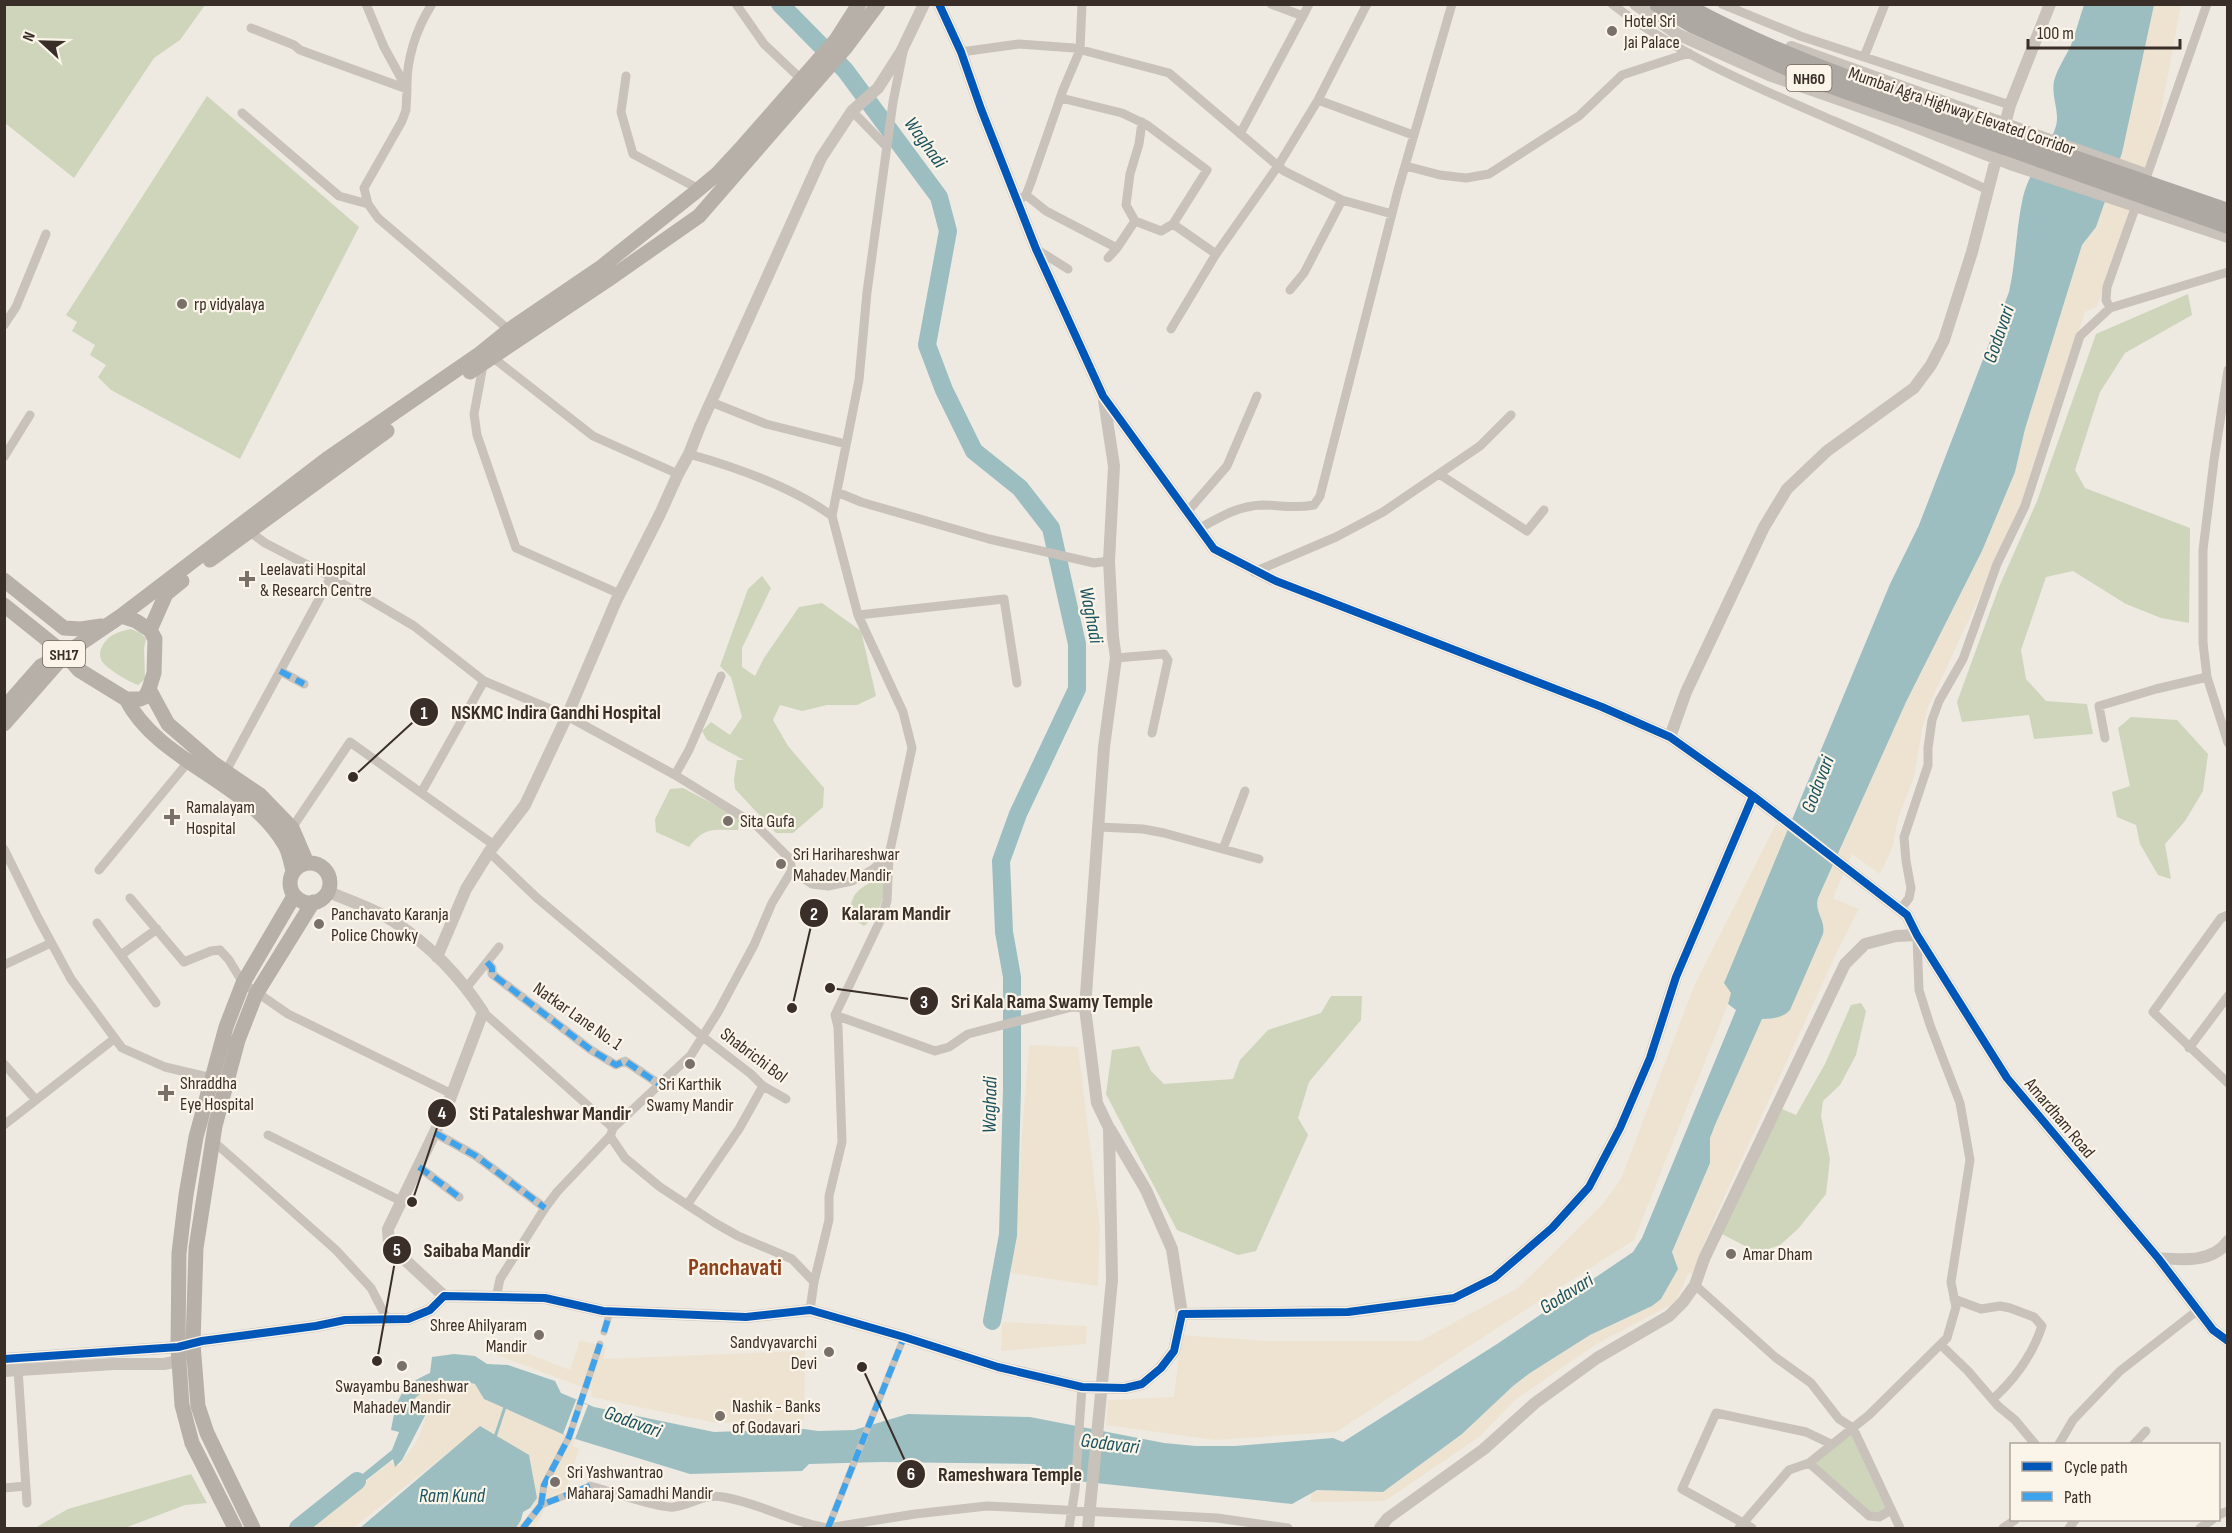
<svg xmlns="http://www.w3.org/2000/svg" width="2232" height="1533" viewBox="0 0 2232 1533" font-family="'Sofia Sans Condensed',sans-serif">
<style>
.green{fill:#ced5bb}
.plaza{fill:#ede3d0}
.water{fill:#9cbec1}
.pier{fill:#eeeae2}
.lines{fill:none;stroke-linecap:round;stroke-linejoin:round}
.stream{stroke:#9cbec1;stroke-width:3}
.river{stroke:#9cbec1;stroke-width:18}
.pedestrian{stroke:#c8c2ba;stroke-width:7}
.minor{stroke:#c8c2ba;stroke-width:9}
.tertiary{stroke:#c8c2ba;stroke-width:12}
.primary{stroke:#b7b0a9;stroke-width:15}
.motorway{stroke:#ada8a1;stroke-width:16}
.quiet{stroke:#3fa3eb;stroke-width:6;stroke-dasharray:12 6;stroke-linecap:butt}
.cycleway-casing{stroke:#fbf4e9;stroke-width:11}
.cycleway{stroke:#0057b8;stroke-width:8}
.poi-dot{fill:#787069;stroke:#fbf4e9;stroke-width:2}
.labels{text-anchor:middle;stroke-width:4.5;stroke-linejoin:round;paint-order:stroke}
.shield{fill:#fbf4e9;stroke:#736a62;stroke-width:1.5}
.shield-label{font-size:16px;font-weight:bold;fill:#392f28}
.poi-label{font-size:18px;fill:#392f28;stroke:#fbf4e9;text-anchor:start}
.street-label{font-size:18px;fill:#392f28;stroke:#fbf4e9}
.water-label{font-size:20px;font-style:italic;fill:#1a535e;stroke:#fbf4e9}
.district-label{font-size:24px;font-weight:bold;fill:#8e411b;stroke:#fbf4e9}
.leader{fill:none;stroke:#392f28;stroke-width:2}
.callout-dot{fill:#392f28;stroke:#fbf4e9;stroke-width:2}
.mark-label{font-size:18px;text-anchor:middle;font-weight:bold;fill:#fff}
.callout-label{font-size:20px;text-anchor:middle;font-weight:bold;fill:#392f28;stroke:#fbf4e9;stroke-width:4.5;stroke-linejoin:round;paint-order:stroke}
</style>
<rect width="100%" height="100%" fill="#eeeae2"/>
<!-- green -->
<path class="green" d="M4 5 5 4 205 5 180 40 154 58 74 178 5 123Z
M207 96 359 227 240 459 111 390 98 377 106 365 90 355 95 345 72 331 77 322 66 315Z
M2188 294 2192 315 2125 353 2100 392 2075 470 2085 488 2190 528 2189 623 2161 618 2126 604 2073 571 2046 577 2021 650 2026 679 2046 701 2087 704 2093 734 2034 739 2029 715 1962 722 1957 702 1999 587 2037 501 2096 334Z
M762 576 771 588 742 648V667L755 676 764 658 799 607 822 603 861 631 876 696 857 705H827L802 711 780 705 773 720 788 746 824 788 823 807 793 833H776L735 789 734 779 737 760H744L707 740 702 731 711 722 730 735 742 717 731 677 720 666 748 589Z
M131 629 141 633 146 639 144 648 145 679 138 685C128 681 112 672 104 664 94 654 105 637 117 633 121 631 126 630 131 629Z
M2131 717 2177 720 2208 754 2203 791 2185 821 2165 844 2171 879 2158 875 2140 844 2136 825 2117 817 2112 792 2130 786 2118 728Z
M683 788 740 818 738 830C713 830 705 826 689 847L656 832 655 819 670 789Z
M881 877 886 885C881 905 880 912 864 926L850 917C850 891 860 888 881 877Z
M1331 996H1362L1361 1020 1309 1082 1298 1118 1308 1135 1256 1251 1238 1255 1177 1230 1106 1094 1112 1050 1139 1046 1151 1071 1164 1084 1233 1079 1240 1060 1268 1030 1321 1013Z
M1861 1003 1866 1011 1856 1055 1840 1085 1823 1101 1821 1116 1830 1159 1826 1194 1798 1229 1780 1245 1752 1255 1749 1248 1720 1233 1782 1109 1796 1115 1825 1064 1851 1005Z
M1851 1432 1888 1509 1879 1515 1870 1512 1812 1463Z
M191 1474 207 1503 185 1505 125 1528H35L68 1509Z"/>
<!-- plaza -->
<path class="plaza" d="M2154 5H2181L2156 139 2097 306 2085 312 2026 497 1928 707 1922 730 1914 778 1898 818 1893 846 1880 874 1852 854 1833 898 1859 909 1837 952 1715 1217 1692 1275 1688 1273 1676 1302 1595 1345 1515 1400 1479 1437 1385 1501 1310 1502 1311 1494 1317 1490 1383 1492 1462 1434 1513 1386 1530 1373 1590 1335 1652 1306 1672 1253 1710 1163V1138L1715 1125 1762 1018 1816 907 1818 898 1906 702 1982 551 2015 472 2025 429 2082 245 2096 227 2140 65Z
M1776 824 1787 831 1760 896 1728 1004 1634 1240 1336 1432 1215 1440 1106 1425 1108 1400 1174 1397 1181 1335 1267 1341H1420L1518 1288 1601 1206 1621 1179 1694 986Z
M1029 1045 1078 1047 1100 1227 1098 1286 1011 1273Z
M1002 1322 1087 1326 1086 1344 1001 1351Z
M580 1340 606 1347 603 1359 805 1351 804 1420 716 1423 591 1397 592 1391 492 1353 496 1341 570 1370Z
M467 1382 475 1384 481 1391 575 1439 573 1446 579 1449 566 1490 551 1496 535 1528H516L521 1520 525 1523 533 1511 530 1508 537 1498 480 1427 353 1528H310L390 1462 399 1466 418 1439 429 1408 413 1400 423 1391 439 1384Z"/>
<!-- water -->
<path class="water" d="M2084 5H2154L2122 153 2096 227 2082 245 2025 429 2015 472 1982 551 1906 702 1818 898C1814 912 1826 920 1823 934L1790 1010C1783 1018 1772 1019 1762 1019L1715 1125 1710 1138V1163L1672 1252 1678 1269 1661 1299 1652 1306 1590 1335 1530 1373 1513 1386 1462 1434 1383 1492 1317 1490 1292 1504 1049 1478 1035 1464 881 1462 809 1464 802 1471 690 1474 569 1437 484 1399 475 1384C453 1378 429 1385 413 1400L429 1408 402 1460 395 1467 393 1459 342 1499 338 1494 392 1450 399 1432 391 1430C397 1399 399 1386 430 1373L432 1357 454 1354 475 1356 487 1364 508 1365 555 1381 561 1393 594 1407 714 1432 804 1429 818 1431 854 1430 908 1414 1030 1417 1164 1443 1196 1446H1235L1333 1438 1343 1442 1497 1344 1633 1252 1642 1238 1736 1010 1728 1004 1731 993 1724 983 1727 976 1890 584 1919 525 2009 292C2016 261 2016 228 2023 197 2029 171 2048 151 2056 126 2060 112 2051 97 2054 81 2058 66 2068 54 2073 40 2077 28 2080 16 2084 5Z
M480 1426 529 1455 537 1498 530 1508 523 1512 521 1520 516 1528H360Z"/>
<!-- pier -->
<path class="pier" d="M576 1400 588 1405 575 1439 563 1434Z"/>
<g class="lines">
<!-- stream -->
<path class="stream" d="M495 1437 505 1407"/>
<!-- river -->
<path class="river" d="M780 4 845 70 939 197 948 231 927 345 944 390 974 451 1020 488 1051 528 1077 644V689L1018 814 1001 861 1004 932 1012 977V1089L1008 1235 992 1321
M298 1528 357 1481"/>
<!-- pedestrian -->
<path class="pedestrian" d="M604 1332 610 1312
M541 1505 544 1485 569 1437 600 1344
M523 1528 541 1505 590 1486
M828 1528 904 1337"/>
<!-- minor -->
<path class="minor" d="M366 4 384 47 407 89 406 110 402 121 364 188 368 204 378 218 509 330
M736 4 764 44 801 79
M1271 4 1303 16 1309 4
M1612 4C1678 55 1758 88 1834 121 1886 143 1937 166 1988 190
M1722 4 1800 36 2010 105
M251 28 294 45 300 50 407 89C406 60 416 29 432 4
M961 52 1019 44 1074 48 1169 73 1284 171 1342 200 1392 214
M1864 57 1885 4
M626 76 621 112 633 154 699 189
M1061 98 1122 113 1147 125 1207 170 1173 224 1161 231 1135 221
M1318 100 1413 135
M852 111 887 147
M242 113 339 196 368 204
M1240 134 1303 16
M1406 166 1440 175 1466 178 1489 174 1579 116 1622 75 1689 53
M2144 184 2207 4
M1026 195 1046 211 1117 248 1135 221 1126 205 1130 174 1139 144 1142 122
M1022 198 1026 195 1031 182 1063 90 1080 50 1082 4
M2138 200 2107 287 2106 300 2110 308 2228 272
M1173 224 1216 254
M1036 249 1068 269
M1108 258 1117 248
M1290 290 1304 273 1342 200
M4 325 16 307 46 234
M1171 329 1216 254 1278 166 1318 100 1367 4
M492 354 496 360 593 436 678 474
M479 362 482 371 474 414 477 435 516 548 620 594
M2228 370 2214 460 2203 550V643L2207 677 2228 743
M711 402 766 424 846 444
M689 454C735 467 794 488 832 516
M4 457 30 415
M1439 474 1527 531 1544 510
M837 492 861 502 989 539 1094 563 1109 561
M1187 512 1227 466 1257 396
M1200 528C1220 517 1238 506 1262 505 1281 505 1293 509 1314 505L1320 496 1398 190 1452 4
M250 532 265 543 331 577 414 626 484 681 567 716 675 775 756 825 789 858 792 870 812 884 828 886 852 881 872 870 889 855
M1254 572 1336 537 1383 512 1480 446 1511 415
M858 615 1004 599 1017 683
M1116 658 1164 654 1168 660 1152 733
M280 671 304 684
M2105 738 2099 706 2156 689 2207 677
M226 771 331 577
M675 775 689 750 721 676
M421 793 484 681
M1098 827 1143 829 1164 833 1259 859
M292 828 350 742 494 845
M4 849 38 918 71 979 122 1048 165 1067 212 1078
M1223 849 1245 791
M489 852 537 898 703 1037 751 1074 763 1086 786 1099
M99 870 189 761
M130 898 184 962 211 951 220 950 229 960 243 983 288 1014 452 1094
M1900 910 1909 898 1911 888 1906 861 1904 837 1928 765V748L1932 720 1939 701 1963 659 1997 564 2025 506 2080 336 2110 308
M2228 915 2221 918 2153 1012 2228 1083
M97 923 156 1003
M121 955 157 929
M487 962 492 968V974L591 1050 616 1065 625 1061 659 1084
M4 965 51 943
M467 987 499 947
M483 1012 613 1128 611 1134
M835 1015 935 1051 949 1047 968 1034 1072 1007 1085 1008
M2189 1048 2228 996
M4 1064 36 1100 114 1039
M4 1125 36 1100
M613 1128 691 1055 718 1012 754 945 772 903 792 870
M435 1133 476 1156 545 1208
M268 1135 401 1201
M610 1136 625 1158 660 1187 715 1223 738 1236 792 1259 814 1282
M213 1141 336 1250 371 1288 387 1319
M419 1167 459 1197
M687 1205 739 1129 763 1086
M1695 1285 1775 1357 1811 1383 1839 1419 1853 1428 1900 1528
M496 1298 500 1279 545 1208 557 1192 610 1136
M1954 1299 1981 1309 2000 1306 2010 1308 2034 1317 2042 1326C2032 1356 2016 1378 1993 1399
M810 1310 814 1282 829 1220V1196L842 1142 838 1027 835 1015 881 919 887 901 889 855 912 748 903 712 858 615 832 516 859 380 867 292 893 102 903 52
M1941 1345 1968 1371 1998 1406 2015 1420 2035 1444
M18 1369 27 1503
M2059 1444 2073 1420 2120 1371 2198 1310
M2134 1444 2146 1431
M1809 1463 1869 1516 1879 1517 1891 1510
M590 1486C606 1490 661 1509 674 1507 692 1505 703 1493 723 1497 760 1503 792 1523 828 1528L915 1514 987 1506 1217 1518 1288 1528
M4 1488 26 1486
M2218 1515 2228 1511
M1069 1528 1075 1490 1082 1387
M1739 1528 1789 1470 1809 1463 1869 1415 1947 1338 1956 1307 1951 1282 1970 1160 1960 1103 1930 1025 1919 990 1917 938
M1752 1528 1682 1489 1716 1413 1806 1432 1831 1444
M2003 1528 2015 1520
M2069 1528 2075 1520
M2200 1528 2212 1520"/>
<!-- tertiary -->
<path class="tertiary" d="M939 4 961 52 981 109 1036 249 1103 396 1214 549 1276 581 1602 707 1670 737 1753 796 1907 915 1917 935 2007 1078 2158 1258 2213 1330 2228 1341
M1635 4 1677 34 1769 75 1898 120 2010 164 2228 237
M1791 47 2142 173
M1670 737 1686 692 1764 527 1787 489 1827 451 1914 388 1931 365 1944 340 1972 252 2010 105 2050 4
M329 892C349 901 378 910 396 923 430 946 461 978 483 1012L447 1107 388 1229 389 1245 444 1296
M437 957 466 889 489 852 525 805 567 716 616 601 660 514 678 474 689 454 700 426 821 158 852 111 878 88 901 52 924 4
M1110 1129 1146 1190 1172 1249 1182 1314
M2158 1258C2182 1260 2213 1263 2228 1241
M4 1359 178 1347 202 1341 316 1326 345 1320 408 1319 430 1310 444 1296 545 1298 603 1311 746 1317 810 1310 904 1337 998 1367 1082 1387 1125 1388 1142 1384 1161 1368 1174 1351 1182 1314 1348 1312 1454 1298 1494 1278 1552 1228 1589 1187 1620 1128 1650 1058 1676 977 1753 796
M4 1371 114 1364H164L179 1361 184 1354
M1088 1528 1112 1280 1109 1128 1097 1103 1085 1008 1104 747 1116 658 1113 637 1109 561 1114 466 1104 400
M1380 1528 1388 1518 1484 1449 1535 1403 1597 1358 1669 1316 1683 1302 1695 1285 1704 1259 1845 964 1865 944 1896 936 1917 935"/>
<!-- primary -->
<path class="primary" d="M470 372 609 279 699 216 846 47 878 4
M210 560 387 431
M4 580 64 628 81 629 101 626
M4 605 65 654 79 670 126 699H140L145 697 149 689 154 673 155 639 150 630 136 621 121 616
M150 630 166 594 182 581
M149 689 168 724 213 763 260 795 292 828 307 863
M126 699C159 763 248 781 285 845 289 852 291 863 293 871
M4 708 41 666 65 654 121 616 327 459 478 355 509 330 600 268 693 194 717 174 743 146 836 40 859 4
M4 724 61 659
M290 883a20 20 0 1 1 40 0a20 20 0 1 1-40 0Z
M235 1528 192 1443 182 1405 178 1347 179 1253 186 1195 196 1137 226 1027 243 983 294 896
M253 1528 207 1433 198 1406 193 1344 196 1248 215 1126 238 1040 256 994 313 902"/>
<!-- motorway -->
<path class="motorway" d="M1657 4 1694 26 1814 80 2228 226
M1683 4C1764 49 1852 80 1939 111 2035 145 2131 178 2228 211"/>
<!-- quiet -->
<path class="quiet" d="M280 671 304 684
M487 962 492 968V974L591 1050 616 1065 625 1061 659 1084
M435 1133 476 1156 545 1208
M419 1167 459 1197
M604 1332 610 1312
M541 1505 544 1485 569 1437 600 1344
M523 1528 541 1505 590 1486
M828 1528 904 1337"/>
<!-- cycleway casing -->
<g class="cycleway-casing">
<path id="cycleway" d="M939 4 961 52 981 109 1036 249 1103 396 1214 549 1276 581 1602 707 1670 737 1753 796 1907 915 1917 935 2007 1078 2158 1258 2213 1330 2228 1341
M4 1359 178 1347 202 1341 316 1326 345 1320 408 1319 430 1310 444 1296 545 1298 603 1311 746 1317 810 1310 904 1337 998 1367 1082 1387 1125 1388 1142 1384 1161 1368 1174 1351 1182 1314 1348 1312 1454 1298 1494 1278 1552 1228 1589 1187 1620 1128 1650 1058 1676 977 1753 796"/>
</g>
<!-- cycleway -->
<use href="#cycleway" class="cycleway"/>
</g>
<!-- markers -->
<g class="poi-dot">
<circle cx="1612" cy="31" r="6"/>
<circle cx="182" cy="304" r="6"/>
<path d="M244 570h6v6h6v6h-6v6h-6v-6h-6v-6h6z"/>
<path d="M169 808h6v6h6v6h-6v6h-6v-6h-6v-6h6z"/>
<circle cx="728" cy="821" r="6"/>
<circle cx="781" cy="864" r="6"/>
<circle cx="319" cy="924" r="6"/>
<circle cx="690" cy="1064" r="6"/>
<path d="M163 1084h6v6h6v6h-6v6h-6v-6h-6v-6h6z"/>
<circle cx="1731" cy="1254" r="6"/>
<circle cx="539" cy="1335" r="6"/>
<circle cx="829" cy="1352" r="6"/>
<circle cx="402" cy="1366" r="6"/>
<circle cx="720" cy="1416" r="6"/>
<circle cx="555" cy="1482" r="6"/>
</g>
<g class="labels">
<!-- shield labels -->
<g class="shield">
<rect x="1786.5" y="65" width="45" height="26" rx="4.5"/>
<rect x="43" y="641" width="42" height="26" rx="4.5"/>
</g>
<g class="shield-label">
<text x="1809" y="84">NH60</text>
<text x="64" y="660">SH17</text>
</g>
<!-- poi labels -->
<g class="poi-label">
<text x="1624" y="27">Hotel Sri<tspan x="1624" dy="21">Jai Palace</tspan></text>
<text x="194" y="310">rp vidyalaya</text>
<text x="260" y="575">Leelavati Hospital<tspan x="260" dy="21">&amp; Research Centre</tspan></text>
<text x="186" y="813">Ramalayam<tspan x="186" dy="21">Hospital</tspan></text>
<text x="740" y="827">Sita Gufa</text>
<text x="793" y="860">Sri Harihareshwar<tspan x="793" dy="21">Mahadev Mandir</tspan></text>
<text x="331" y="920">Panchavato Karanja<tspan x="331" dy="21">Police Chowky</tspan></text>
<text x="180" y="1089">Shraddha<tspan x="180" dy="21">Eye Hospital</tspan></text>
<text x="690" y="1090" text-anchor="middle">Sri Karthik<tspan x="690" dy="21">Swamy Mandir</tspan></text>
<text x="1743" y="1260">Amar Dham</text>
<text x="527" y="1331" text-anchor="end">Shree Ahilyaram<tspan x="527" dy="21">Mandir</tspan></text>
<text x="817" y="1348" text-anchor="end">Sandvyavarchi<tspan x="817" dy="21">Devi</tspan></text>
<text x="402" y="1392" text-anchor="middle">Swayambu Baneshwar<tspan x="402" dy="21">Mahadev Mandir</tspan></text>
<text x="732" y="1412">Nashik - Banks<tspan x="732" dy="21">of Godavari</tspan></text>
<text x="567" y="1478">Sri Yashwantrao<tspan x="567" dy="21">Maharaj Samadhi Mandir</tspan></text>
</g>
<!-- street labels -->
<g class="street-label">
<text transform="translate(1962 111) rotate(19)" y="6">Mumbai Agra Highway Elevated Corridor</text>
<text transform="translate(578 1016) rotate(35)" y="6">Natkar Lane No. 1</text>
<text transform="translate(754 1055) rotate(37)" y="6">Shabrichi Bol</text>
<text transform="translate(2060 1118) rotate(50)" y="6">Amardham Road</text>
</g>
<!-- water labels -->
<g class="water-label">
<text transform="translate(926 142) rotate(54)" y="7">Waghadi</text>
<text transform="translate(1998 334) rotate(-71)" y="7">Godavari</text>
<text transform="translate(1092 615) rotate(79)" y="7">Waghadi</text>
<text transform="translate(1817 784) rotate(-69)" y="7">Godavari</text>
<text transform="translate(989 1105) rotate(-89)" y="7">Waghadi</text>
<text transform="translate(1566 1293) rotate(-32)" y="7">Godavari</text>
<text transform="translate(633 1421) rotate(20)" y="7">Godavari</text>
<text transform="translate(1110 1443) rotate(7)" y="7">Godavari</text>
<text x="452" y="1502">Ram Kund</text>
</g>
<!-- district labels -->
<g class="district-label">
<text x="735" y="1275">Panchavati</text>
</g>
</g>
<!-- callouts -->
<path class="leader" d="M353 777L424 712M792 1008L814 913M830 988L924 1001M412 1202L442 1113M377 1361L397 1250M862 1367L911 1474"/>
<g class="callout-dot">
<circle cx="353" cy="777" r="6"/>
<circle cx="792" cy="1008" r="6"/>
<circle cx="830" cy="988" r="6"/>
<circle cx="412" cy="1202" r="6"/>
<circle cx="377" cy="1361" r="6"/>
<circle cx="862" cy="1367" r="6"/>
<circle cx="424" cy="712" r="15"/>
<circle cx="814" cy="913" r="15"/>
<circle cx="924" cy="1001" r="15"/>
<circle cx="442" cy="1113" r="15"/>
<circle cx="397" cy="1250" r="15"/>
<circle cx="911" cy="1474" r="15"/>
</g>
<g class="mark-label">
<text x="424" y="719">1</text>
<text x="814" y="920">2</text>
<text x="924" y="1008">3</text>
<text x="442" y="1119">4</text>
<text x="397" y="1256">5</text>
<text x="911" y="1480">6</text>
</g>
<g class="callout-label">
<text x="556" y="719">NSKMC Indira Gandhi Hospital</text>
<text x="896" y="920">Kalaram Mandir</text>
<text x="1052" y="1008">Sri Kala Rama Swamy Temple</text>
<text x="550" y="1120">Sti Pataleshwar Mandir</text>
<text x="477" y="1257">Saibaba Mandir</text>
<text x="1010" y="1481">Rameshwara Temple</text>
</g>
<!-- border -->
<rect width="2232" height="1533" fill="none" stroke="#392f28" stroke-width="12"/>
<!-- legend -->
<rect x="2010" y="1443" width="210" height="78" fill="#fbf4e9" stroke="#ada59c" stroke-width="1.5"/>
<rect x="2022" y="1462" width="30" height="9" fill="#0057b8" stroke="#ada59c" stroke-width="1.5"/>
<text x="2064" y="1473" font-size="18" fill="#392f28">Cycle path</text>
<rect x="2022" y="1492" width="30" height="9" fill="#3fa3eb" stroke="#ada59c" stroke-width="1.5"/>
<text x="2064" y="1503" font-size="18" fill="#392f28">Path</text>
<!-- north arrow -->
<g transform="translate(42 42) rotate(292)" stroke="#fbf4e9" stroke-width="4.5" paint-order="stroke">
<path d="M0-4.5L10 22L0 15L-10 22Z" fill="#392f28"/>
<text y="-9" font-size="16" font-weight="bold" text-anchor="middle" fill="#392f28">N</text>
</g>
<!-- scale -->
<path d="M2028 39v9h152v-9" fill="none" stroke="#392f28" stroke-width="3"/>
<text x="2037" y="39" font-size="18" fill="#392f28" stroke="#fbf4e9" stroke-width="4.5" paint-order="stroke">100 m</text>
</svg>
